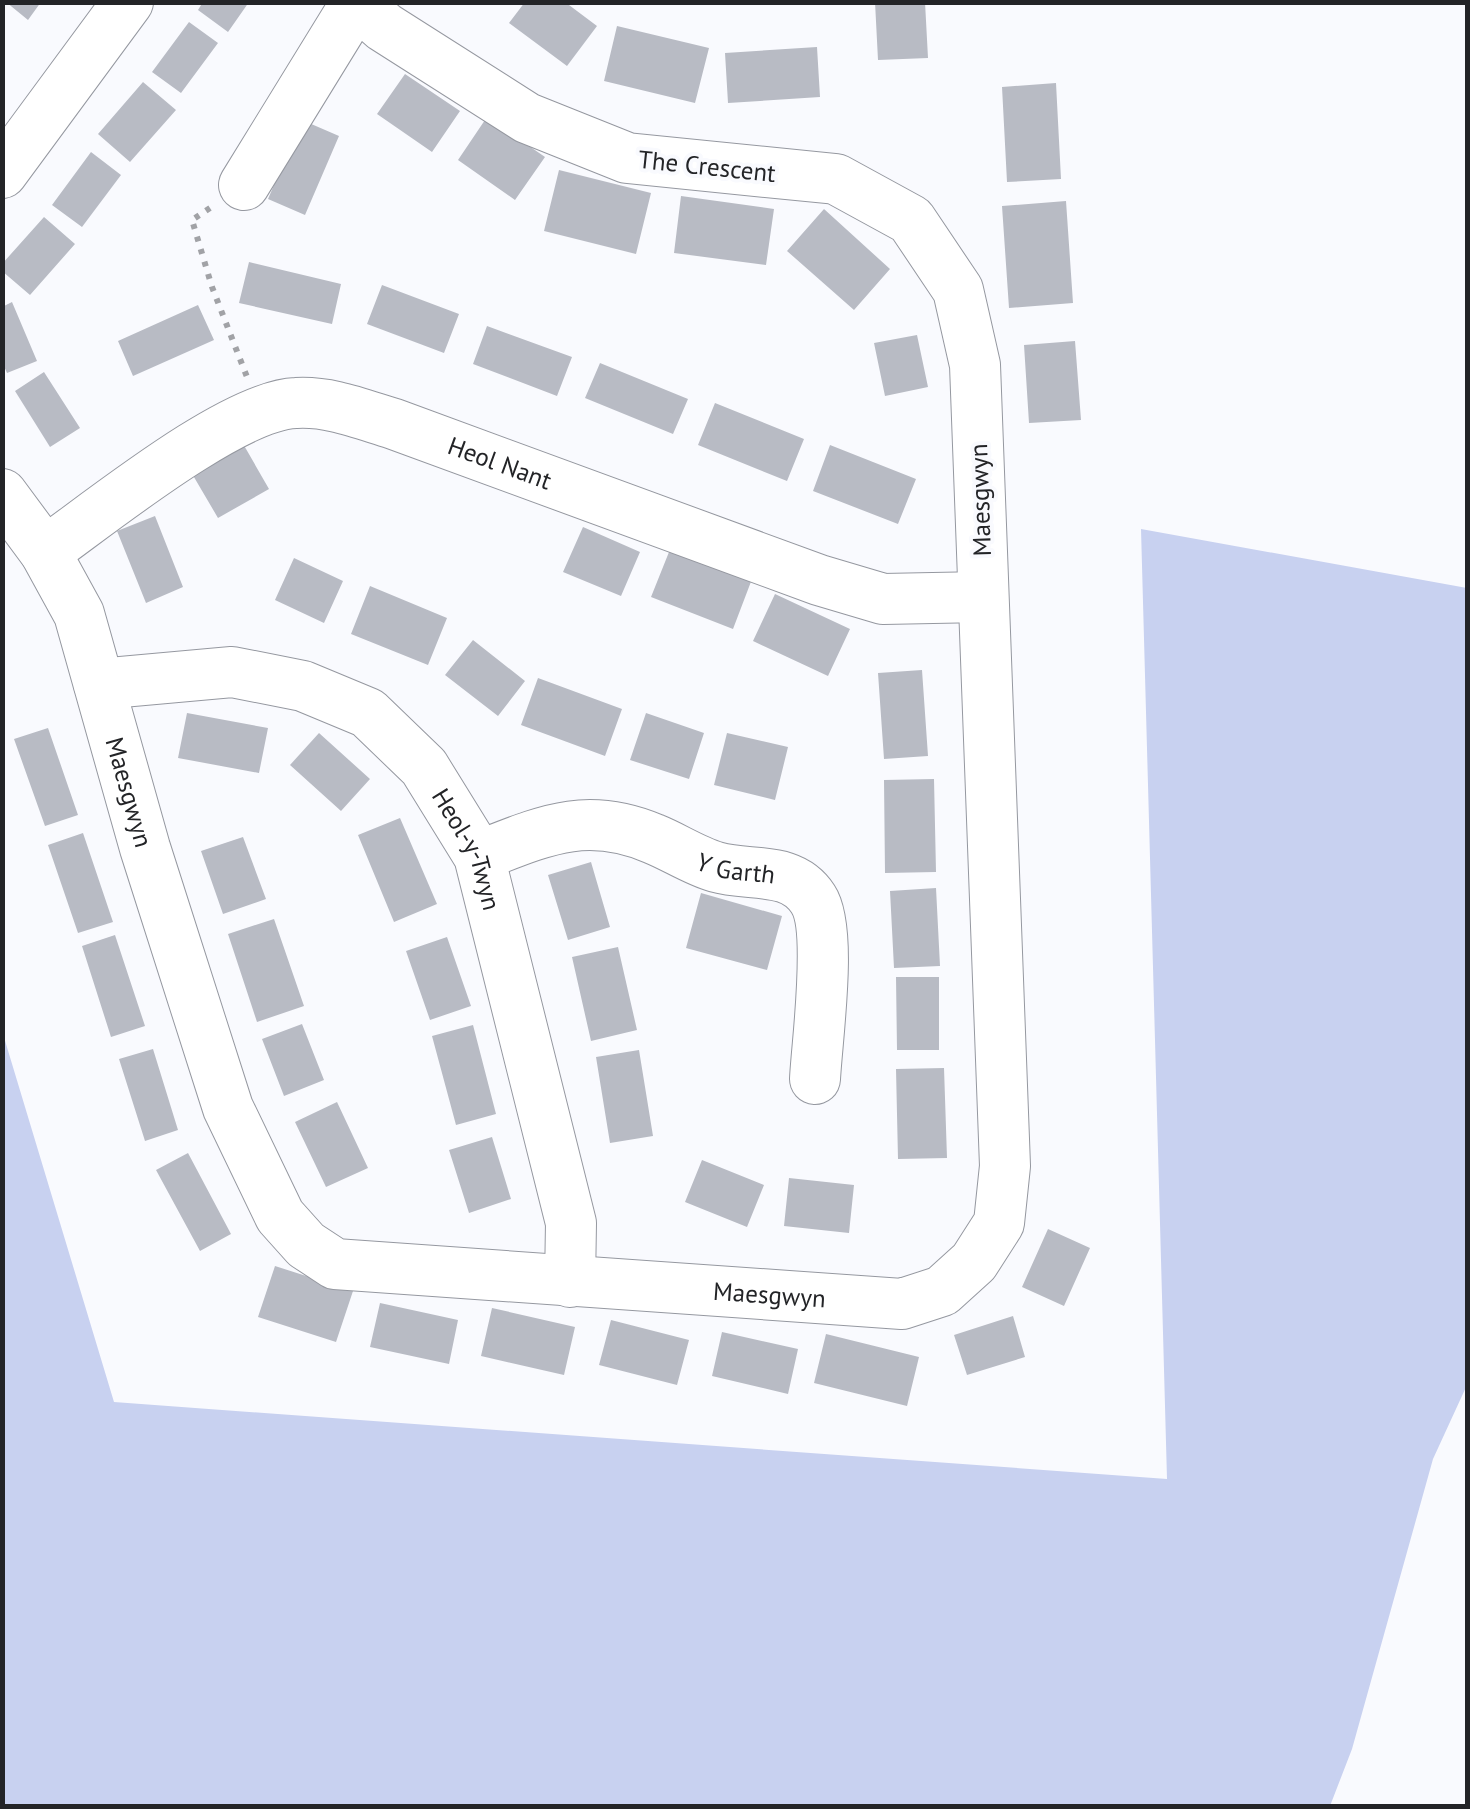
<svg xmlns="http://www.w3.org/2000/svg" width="1470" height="1809" viewBox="0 0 1470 1809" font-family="'PT Sans',sans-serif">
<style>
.green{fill:#c8d1f0}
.building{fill:#b8bbc4}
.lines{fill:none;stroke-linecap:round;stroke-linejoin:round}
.minor-casing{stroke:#9598a0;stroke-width:52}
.path{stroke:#a1a2a6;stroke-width:6;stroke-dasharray:5 8;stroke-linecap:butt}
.minor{stroke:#fff;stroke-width:50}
.labels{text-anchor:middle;stroke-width:8;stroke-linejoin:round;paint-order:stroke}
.street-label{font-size:25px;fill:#232427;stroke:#f9fafe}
</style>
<rect width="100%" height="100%" fill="#f9fafe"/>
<!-- green -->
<path class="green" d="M1141 529 1467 588V1385L1433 1459 1352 1749 1330 1806H3V1034L114 1402 1167 1479Z"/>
<!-- building -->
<path class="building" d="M6 2H41L28 20Z
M203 2H249L228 32 198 10Z
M525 2H565L597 26 567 66 509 23Z
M875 2H925L928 58 878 60Z
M189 22 218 43 181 93 152 72Z
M617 26 709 48 695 103 604 81Z
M817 47 820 97 728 103 725 53Z
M405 74 460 111 432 152 377 114Z
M143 82 176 110 130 162 98 134Z
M1056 83 1061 179 1007 182 1002 87Z
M487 117 545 157 515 200 458 160Z
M302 120 339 136 305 215 268 199Z
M91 152 121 175 82 227 52 205Z
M559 170 651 193 636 254 544 231Z
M681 196 774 209 766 265 674 253Z
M1066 201 1073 303 1009 308 1002 206Z
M824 209 890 269 854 310 787 251Z
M44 217 75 244 30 295 2 271V264Z
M249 262 341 284 332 324 239 303Z
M382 285 459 314 444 353 367 324Z
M12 302 37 361 7 373 2 362V307Z
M198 305 214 340 133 376 118 341Z
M487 326 572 357 557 396 473 364Z
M917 335 928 387 885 396 874 343Z
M1075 341 1081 420 1029 423 1024 345Z
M600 363 688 399 673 434 585 398Z
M44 372 80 428 50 447 15 391Z
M715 403 804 439 787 481 698 445Z
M242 442 269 489 218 518 191 472Z
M830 445 916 479 898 524 813 491Z
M155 516 183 587 146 603 117 531Z
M583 527 640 552 621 596 563 572Z
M671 547 752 579 733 629 651 597Z
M294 558 343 581 324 623 275 600Z
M370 586 447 618 428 665 351 634Z
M775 594 850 629 828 676 753 641Z
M473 640 525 681 498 716 445 675Z
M922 670 928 756 884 759 878 673Z
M538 678 622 709 605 756 521 725Z
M187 713 268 728 259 773 178 758Z
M646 713 704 733 689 779 630 760Z
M48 728 78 815 45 826 14 739Z
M319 733 370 779 341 811 290 765Z
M727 733 788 747 775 800 714 785Z
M934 779 936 872 885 873 884 780Z
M400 818 437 904 394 922 358 835Z
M83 833 113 922 78 933 48 845Z
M243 837 266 899 223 914 201 851Z
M591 862 610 927 568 940 548 875Z
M936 888 940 966 894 968 890 891Z
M701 893 782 916 767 970 686 948Z
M274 919 304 1006 257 1022 228 934Z
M115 935 145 1026 111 1037 82 946Z
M447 937 471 1006 430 1020 406 951Z
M618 947 637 1030 591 1041 572 957Z
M896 977H939V1050H897Z
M302 1024 324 1080 284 1096 262 1039Z
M473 1025 496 1114 456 1125 432 1036Z
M153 1049 178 1130 145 1141 119 1059Z
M639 1050 653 1136 610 1143 596 1057Z
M944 1068 947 1158 898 1159 896 1069Z
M337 1102 368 1168 326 1187 295 1122Z
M492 1137 511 1199 469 1213 449 1150Z
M188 1153 231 1234 200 1251 156 1170Z
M702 1160 764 1185 747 1227 685 1202Z
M789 1178 854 1185 849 1233 784 1226Z
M1048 1229 1090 1248 1064 1306 1022 1287Z
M275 1266 353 1291 336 1342 258 1317Z
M380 1303 458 1320 449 1364 370 1347Z
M492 1308 575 1327 564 1375 481 1356Z
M1013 1316 1025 1357 967 1375 954 1335Z
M611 1320 689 1340 677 1385 599 1365Z
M722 1332 798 1349 788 1394 712 1376Z
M826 1334 919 1357 907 1406 814 1383Z"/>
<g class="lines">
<!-- minor casing -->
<g class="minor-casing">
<g id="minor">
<path d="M2 173 128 2"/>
<path d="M244 185 356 3"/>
<path id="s1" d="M2 494 45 552 79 614 145 848 228 1108 280 1216 306 1245 335 1264 902 1304 942 1291 974 1262 999 1223 1005 1166 975 365 958 290 911 220 836 179 627 158 527 118 384 27 356 2"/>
<path id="s2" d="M45 552C100 513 233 405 296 403 330 401 361 414 394 424L819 580 883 599 983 597"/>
<path id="s3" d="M99 684 232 672 303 686 368 713 424 767 479 856 571 1223 570 1282"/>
<path id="s4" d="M479 856C543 831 586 810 654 839 674 847 695 861 716 867 750 877 791 865 813 899 833 929 817 1039 815 1079"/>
</g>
</g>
<!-- path -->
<path class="path" d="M210 208 192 220 212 287 247 377"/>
<!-- minor -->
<use href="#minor" class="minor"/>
</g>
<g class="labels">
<!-- street labels -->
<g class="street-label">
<text transform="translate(707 166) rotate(6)" y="9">The Crescent</text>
<text dy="9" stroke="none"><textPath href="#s2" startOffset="508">Heol Nant</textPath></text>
<text transform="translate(980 500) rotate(-92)" y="9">Maesgwyn</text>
<text dy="9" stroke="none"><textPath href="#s1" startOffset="328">Maesgwyn</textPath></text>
<text dy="9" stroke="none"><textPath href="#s3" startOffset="448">Heol-y-Twyn</textPath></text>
<text dy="9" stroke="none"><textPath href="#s4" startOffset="270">Y Garth</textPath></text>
<text dy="9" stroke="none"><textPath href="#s1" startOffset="1288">Maesgwyn</textPath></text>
</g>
</g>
<!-- border -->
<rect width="1470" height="1809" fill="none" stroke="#232427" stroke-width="10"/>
</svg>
